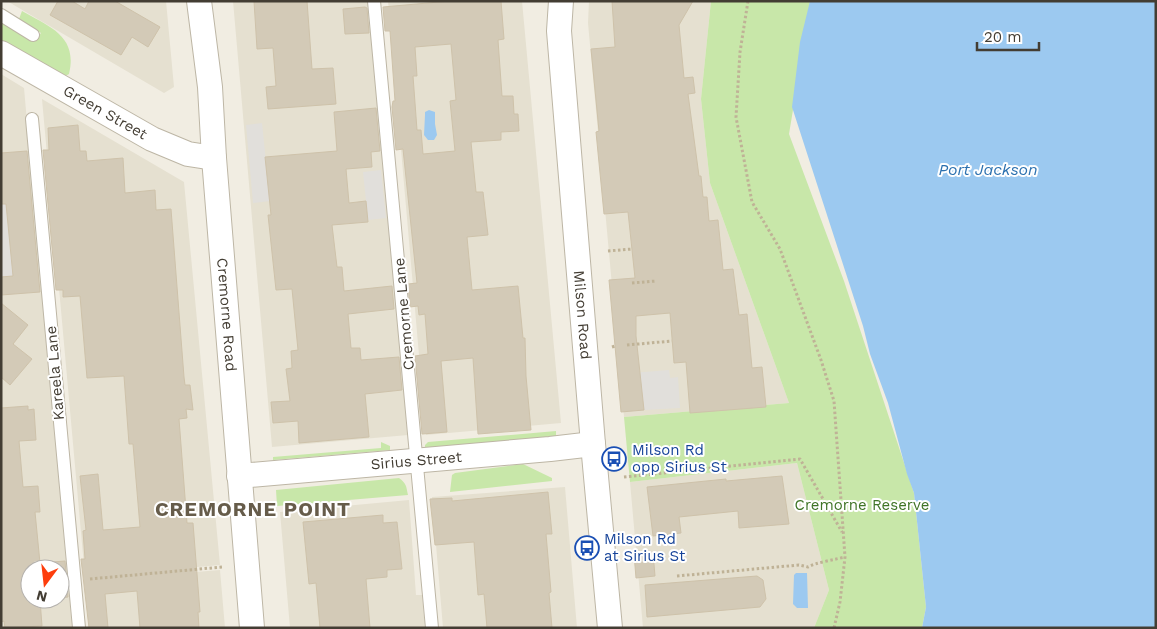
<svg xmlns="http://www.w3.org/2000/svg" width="1157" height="629" viewBox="0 0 1157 629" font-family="'Work Sans',sans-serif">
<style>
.residential{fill:#e5e0d0;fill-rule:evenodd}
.green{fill:#c8e7a9}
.parking{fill:#e1dfdb}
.water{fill:#9cc9f0}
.building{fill:#d3cab7;stroke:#cec2aa;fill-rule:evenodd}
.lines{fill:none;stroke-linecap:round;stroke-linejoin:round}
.service-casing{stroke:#bdb6a5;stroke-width:14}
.minor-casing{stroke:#bdb6a5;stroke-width:26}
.path{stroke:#bfb296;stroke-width:3;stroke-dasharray:2.5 2.5;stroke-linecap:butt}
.service{stroke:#fff;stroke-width:12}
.minor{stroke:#fff;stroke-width:24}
.labels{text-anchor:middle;stroke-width:4;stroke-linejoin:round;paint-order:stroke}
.street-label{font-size:15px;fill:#433d33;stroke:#fff}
.transit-label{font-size:15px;fill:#164399;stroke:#fff;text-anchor:start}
.park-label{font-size:15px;fill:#3f7426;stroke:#fff}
.water-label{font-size:16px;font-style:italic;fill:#2b70af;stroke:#fff}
.district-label{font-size:20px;font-weight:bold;letter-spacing:1px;fill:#665c4a;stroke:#fff}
</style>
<rect width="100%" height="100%" fill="#f1ede2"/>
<!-- residential -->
<path class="residential" d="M7 1H166L174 87 164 93Z
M233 1H368L408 435 272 447Z
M388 1H522L561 423 426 435Z
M589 1H711L701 99 710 183 789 403 624 417 588 23Z
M1 74 24 88 72 628H1ZM30 569H60V599H30Z
M42 99 184 182 220 565 85 577Z
M797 463 829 590 814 628H643L630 482Z
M565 487 577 628H443L432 497Z
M409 500 416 595H422L425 628H290L280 512Z
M220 570 225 628H91L87 581Z"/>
<!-- green -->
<path class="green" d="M711 1H811L789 134 844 281 914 493 926 607 922 628H814L829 590 797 463 630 482 624 417 789 403 710 183 701 99Z
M22 11C50 27 78 36 69 74L64 77 1 43V21L35 41 41 33 19 19Z
M556 431V436L425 448V445L428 442Z
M381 442 390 446V450L273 460V457L381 448Z
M523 464 552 478V481L450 492 452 475 455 473Z
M399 478C407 484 406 486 408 495L277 506 276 490Z"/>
<!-- parking -->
<path class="parking" d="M262 123 270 201 253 203 246 125Z
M381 170 386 218 368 220 363 172Z
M11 203 13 276 1 277V204Z
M669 370 670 378 678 377 680 408 644 410 642 392 626 393 619 374Z"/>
<!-- water -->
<path class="water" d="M810 1H1156V628H922L926 607 914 493 907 474 888 403 870 354 863 326 792 107 800 42Z
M429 110 435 112V124L437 135 434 140H428L424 135 425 115V112Z
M796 573H807L808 608H797L793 604 794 575Z"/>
<!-- building -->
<path class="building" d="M58 1H72L85 9 89 1H115L160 27 148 47 132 37 121 55 50 15Z
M254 1H307L312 69 333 68 336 104 268 109 266 87 276 86 273 48 257 49Z
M450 1H501L504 39 498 40 502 96H513L514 114H518L519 131 501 132V140L471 142 476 192H483L488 235 467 237 472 290 518 286 523 338H525L526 376 531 430 478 434 473 358 441 361 447 432 422 434 415 356 428 354 425 314 419 315 418 306 410 307 408 284 417 283 403 149 396 150 392 107 393 101H395L390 31H385L383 7ZM451 44 456 100 450 101 455 151 423 154 421 130H417L413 76H417L415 47Z
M612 1H693L679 25 684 78 693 77 695 93 688 94 699 176H701L703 197H707L709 221 718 220 723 270 733 269 739 315 747 314 752 368 762 367 766 407 690 413 686 362 674 363 670 313 636 316V336L644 410 621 412 609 280 635 278 628 212 604 214 596 132 599 131 591 49 615 47Z
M365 7 367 8 369 33 345 34 343 9Z
M376 108 380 151 371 152 372 167 346 169 349 203 366 201 368 222 332 225 337 267H342L344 291 392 286 394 309 348 314 351 348H360L361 360 399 357 402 390 365 394 369 437 299 443 298 421 273 423 271 402 290 401 286 369 292 368 291 351 298 350 292 289 276 290 268 215H271L265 157 337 151 334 112Z
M78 125 80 151H86L87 161 123 158 125 193 155 190 156 210 171 209 184 377 185 385H190L193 410 186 409 187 418 179 419 187 523H193L200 612H198L199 628H140L137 591 105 594 108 628H89L81 559H85L83 531 86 530 80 476 98 474 103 530 140 527 133 444H129L124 376 87 378 80 296 63 297V290H56L43 150H49L48 128Z
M27 151 40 292 1 295V277L13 276 6 204H1V153Z
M1 303 28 325 13 344 32 359 10 385 1 377Z
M28 406V410L34 409 36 440 19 441 23 487 38 486 40 512H35L40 563 65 561 68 597 60 598V569H30V599H49L40 600 42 626 5 628 4 621 1 622V408Z
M782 476 789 524 739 528 738 511 679 517 681 533 653 536 647 487 726 479V481Z
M548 492 552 534H546L551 592 549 593 552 628H487L484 594 478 595 474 542 435 545 430 499 452 498V501Z
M383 515V523L397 522 402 569 387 570V577L366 579 370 628H320L316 583 309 584 303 522Z
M653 552 655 576 636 578 634 554Z
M757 576 763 580 766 599 760 607 647 617 645 585Z"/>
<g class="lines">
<!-- service casing -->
<g class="service-casing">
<path id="service" d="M374 1 432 628
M1 15 33 35
M32 119 79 628"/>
</g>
<!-- minor casing -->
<g class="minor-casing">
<g id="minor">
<path id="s1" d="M199 1 210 87 214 158 252 628"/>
<path id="s2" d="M561 1 559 31 593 444 610 628"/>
<path id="s3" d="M1 53 152 139 188 154 214 158"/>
<path id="s4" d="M239 476 550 449 593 444"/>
</g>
</g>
<!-- path -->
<path class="path" d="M748 1 740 52 736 117 752 202 780 249 821 360 834 401 845 557 840 602 834 628
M608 251 632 249
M632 283 656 281
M627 345 672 341
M612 347 615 346
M624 477 800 459 842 532
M677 576 799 565 808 567C814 563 837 559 845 557
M90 579 222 567"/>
<!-- service -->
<use href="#service" class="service"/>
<!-- minor -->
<use href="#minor" class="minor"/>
</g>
<!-- icons -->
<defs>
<g id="bus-ring" transform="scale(1.25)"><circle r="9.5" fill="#fff" stroke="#1a4fb4" stroke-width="1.5"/><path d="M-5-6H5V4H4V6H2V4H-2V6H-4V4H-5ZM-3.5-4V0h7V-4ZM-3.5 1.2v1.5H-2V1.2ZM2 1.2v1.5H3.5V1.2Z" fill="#1a4fb4"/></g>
</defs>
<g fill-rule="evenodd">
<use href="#bus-ring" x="614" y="459"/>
<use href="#bus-ring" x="587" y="548"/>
</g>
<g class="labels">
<!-- street labels -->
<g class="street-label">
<text dy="5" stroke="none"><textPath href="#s3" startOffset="120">Green Street</textPath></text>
<text dy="5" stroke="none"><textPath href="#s1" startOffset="315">Cremorne Road</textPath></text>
<text transform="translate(404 314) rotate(-95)" y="5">Cremorne Lane</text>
<text dy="5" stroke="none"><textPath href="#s2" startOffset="315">Milson Road</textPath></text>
<text transform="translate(55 373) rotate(-95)" y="5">Kareela Lane</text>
<text dy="5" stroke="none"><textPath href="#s4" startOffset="178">Sirius Street</textPath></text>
</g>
<!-- transit labels -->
<g class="transit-label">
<text x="632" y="455">Milson Rd<tspan x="632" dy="17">opp Sirius St</tspan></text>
<text x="604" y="544">Milson Rd<tspan x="604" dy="17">at Sirius St</tspan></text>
</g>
<!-- park labels -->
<g class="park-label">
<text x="862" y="510">Cremorne Reserve</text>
</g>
<!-- water labels -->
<g class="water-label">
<text x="988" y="175">Port Jackson</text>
</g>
<!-- district labels -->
<g class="district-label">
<text x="253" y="516">CREMORNE POINT</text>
</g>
</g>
<!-- border -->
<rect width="1157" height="629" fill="none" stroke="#433d33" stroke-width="5"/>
<!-- north arrow -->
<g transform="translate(45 584) rotate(195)"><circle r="24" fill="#ffffff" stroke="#b4b1ad"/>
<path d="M0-4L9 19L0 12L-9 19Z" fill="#fd3e0d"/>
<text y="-8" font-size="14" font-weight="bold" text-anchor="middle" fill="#433d33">N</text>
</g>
<!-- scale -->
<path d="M977 42v8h62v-8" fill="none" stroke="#433d33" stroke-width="2.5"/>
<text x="984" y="42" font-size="15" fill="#433d33" stroke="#ffffff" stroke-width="4" paint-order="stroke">20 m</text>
</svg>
